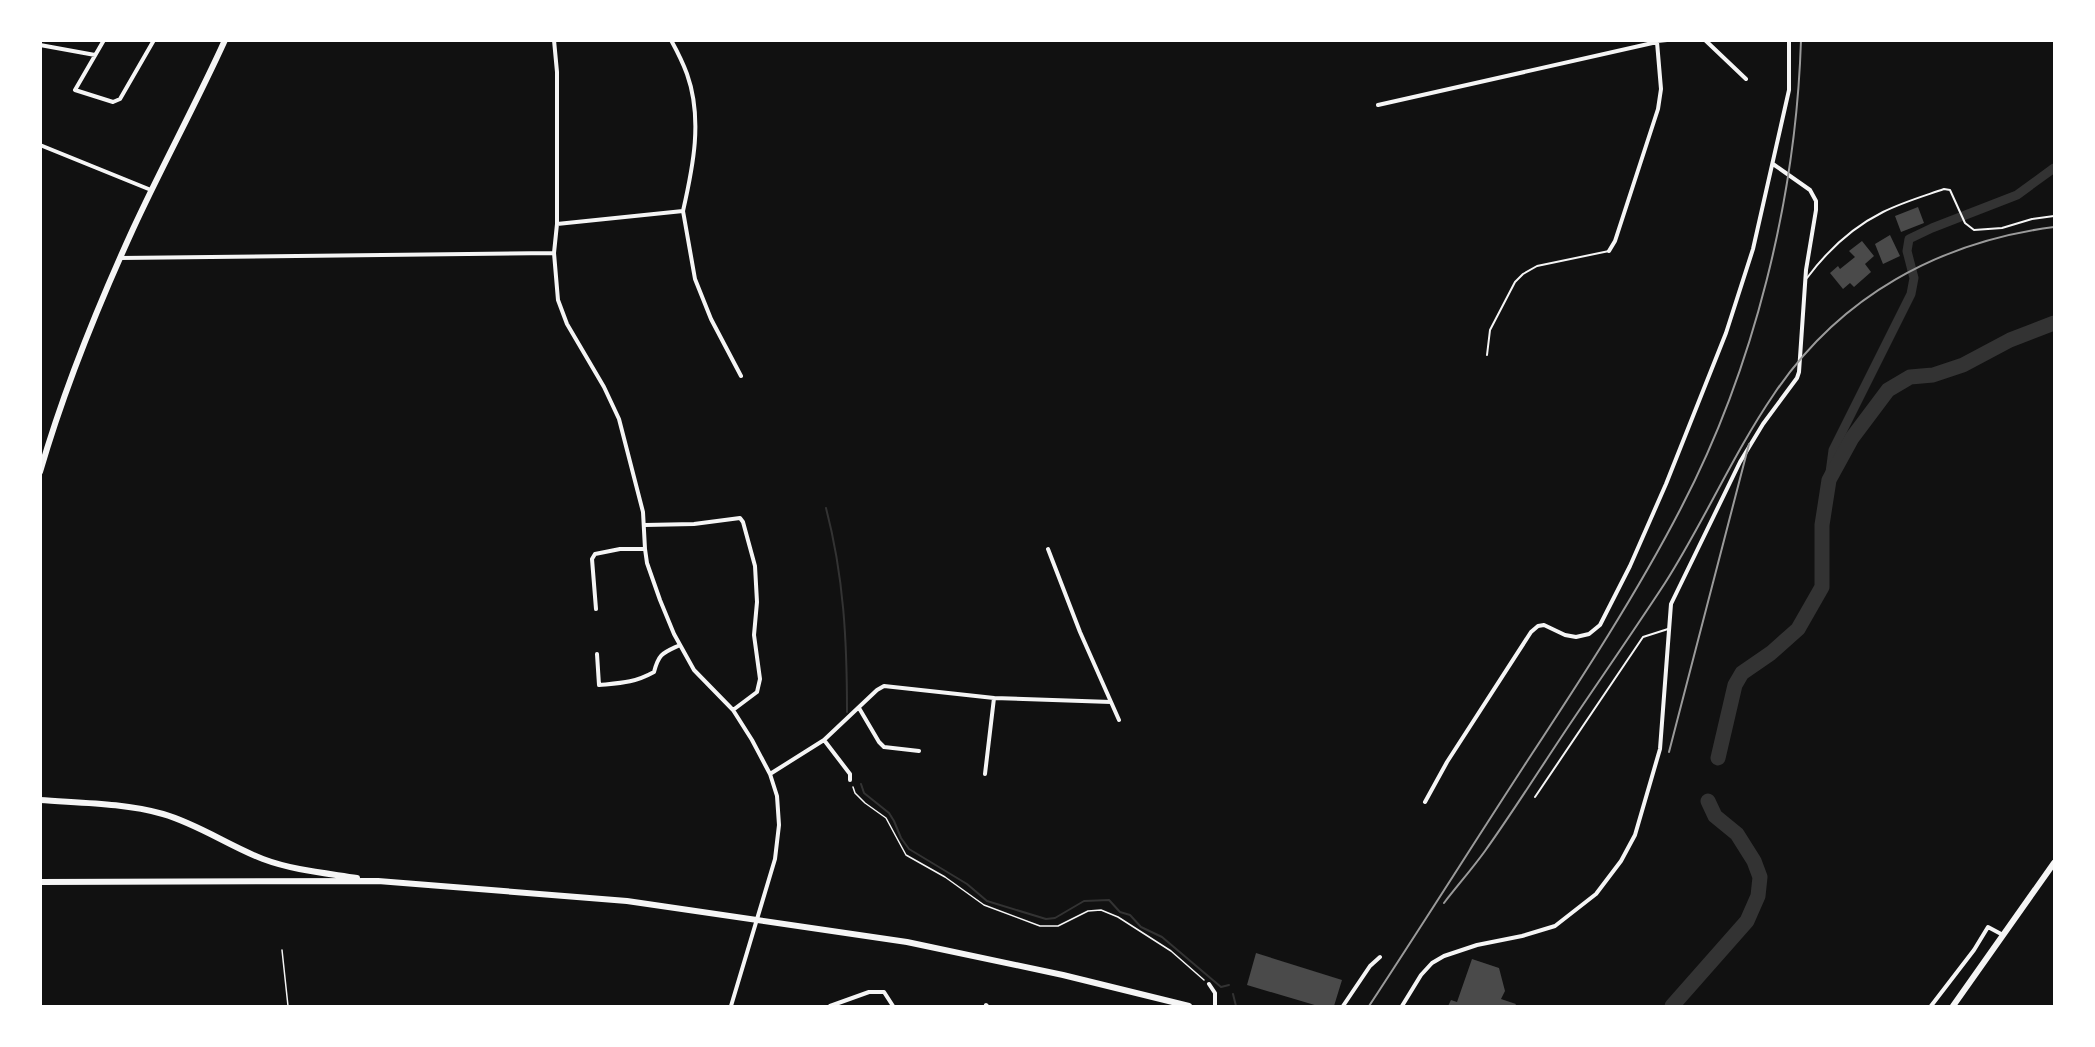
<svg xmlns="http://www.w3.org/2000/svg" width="2095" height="1047" viewBox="0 0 2095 1047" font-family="Commissioner,sans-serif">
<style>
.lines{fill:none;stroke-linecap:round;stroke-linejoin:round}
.stream{stroke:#333;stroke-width:2}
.canal{stroke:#333;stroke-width:9}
.river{stroke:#333;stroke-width:15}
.building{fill:#4a4a4a}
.path{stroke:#f5f5f5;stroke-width:1.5}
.service{stroke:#f5f5f5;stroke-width:2}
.minor{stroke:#f5f5f5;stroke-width:4}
.secondary{stroke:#f5f5f5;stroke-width:6}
.rail{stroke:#9a9a9a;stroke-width:2}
</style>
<rect width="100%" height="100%" fill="#111"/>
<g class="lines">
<!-- stream -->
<path class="stream" d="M826 508C844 577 847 642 847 712
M861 784 864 793 889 813 894 821 901 838 909 849 967 884 987 901 1046 919 1055 918 1084 901 1109 900 1120 912 1130 915 1141 927 1162 937 1221 987 1229 985
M1233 994 1236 1006"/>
<!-- canal -->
<path class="canal" d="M1829 480 1833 450 1911 294 1914 278 1907 251 1909 239 1932 228 2017 195 2054 168"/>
<!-- river -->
<path class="river" d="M1718 758 1735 685 1742 673 1771 653 1798 629 1822 587V525L1829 480 1852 438 1888 390 1910 377 1933 375 1963 365 2010 340 2054 323
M1672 1006 1747 921 1758 896 1760 877 1754 861 1737 834 1715 816 1708 801"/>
</g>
<!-- building -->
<path class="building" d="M1918 207 1924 223 1901 232 1895 216Z
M1890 235 1900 256 1883 264 1875 244Z
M1862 241 1874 256 1865 264 1871 272 1854 287 1850 283 1843 289 1830 273 1838 266 1840 269 1855 257 1849 251Z
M1256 953 1342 980 1334 1006H1318L1247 985Z
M1472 959 1499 968 1505 991 1501 999 1516 1004 1515 1006H1448L1451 1000 1457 1002Z"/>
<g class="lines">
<!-- path -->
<path class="path" d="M853 787 855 793 865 803 886 818 906 855 945 877 984 905 1040 926H1058L1088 911 1101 910 1118 917 1171 951 1204 980
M282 950 288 1006"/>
<!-- service -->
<path class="service" d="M1807 278C1827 251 1853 227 1883 212 1903 202 1924 196 1944 189L1950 190 1965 223 1974 230 2002 228 2032 219 2054 216
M1487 355 1490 330 1515 282 1523 274 1537 266 1609 251
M1535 797 1643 637 1668 629"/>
<!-- minor -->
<path class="minor" d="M104 40 75 90 113 102 120 99 154 40
M554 40 557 72V224L554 253 558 300 567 324 604 387 619 419 643 512 645 549 647 563 660 600 674 634 694 670 733 710 752 740 770 774 777 796 779 825 775 859 731 1006
M1705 40 1746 79
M1657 41 1667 40
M40 45 95 55
M1378 105 1657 42 1661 89 1658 109 1615 241 1609 251
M40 145 151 190
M683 211 695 279 711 319 741 376
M557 224 683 211C693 167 703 119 687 74 683 63 677 51 671 40
M120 258 554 253
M645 525 694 524 740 518 743 522 755 566 757 602 754 635 760 679 757 692 733 710
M1048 549 1080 632 1119 720
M596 609 592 559 595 554 620 549H645
M597 654 599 685C621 683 634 683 654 672 659 653 663 653 680 645
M859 708 879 742 884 747 919 751
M824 740 850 774V780
M770 774 824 740 877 690 884 686 994 698 1111 702
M985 774 994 698
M1425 802 1447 762 1531 632 1538 626 1544 625 1565 635 1576 637 1589 634 1600 625 1630 566 1666 484 1726 333 1753 249 1789 90V40
M1209 984 1215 993V1006
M986 1005 987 1006
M830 1006 869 992H884L893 1006
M1343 1006 1370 966 1380 957
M1402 1006 1421 975 1432 963 1444 956 1477 945 1522 936 1555 926 1596 894 1621 861 1635 835 1660 749 1671 604 1740 462 1763 424 1797 378 1799 372 1806 270 1816 210V201L1810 190 1773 164
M1931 1006 1974 950 1988 927 2003 935"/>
<!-- secondary -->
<path class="secondary" d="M40 472C64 389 97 308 133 229 162 166 196 104 225 40
M40 800C81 803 124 803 163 814 198 824 229 846 263 859 292 870 325 873 357 878
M40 882 378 881 627 901 907 942 1063 975 1189 1006
M1953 1006 2054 863"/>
<!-- rail -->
<path class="rail" d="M1669 752 1749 444
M1444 903C1457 886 1472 869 1485 851 1515 809 1543 764 1572 721 1603 675 1635 629 1665 583 1704 522 1733 454 1774 394 1840 296 1939 242 2054 227
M1369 1006C1421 927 1472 846 1524 766 1579 682 1635 597 1681 508 1754 368 1796 198 1801 40"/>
</g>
<!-- border -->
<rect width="2095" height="1047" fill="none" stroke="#ffffff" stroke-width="84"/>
</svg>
